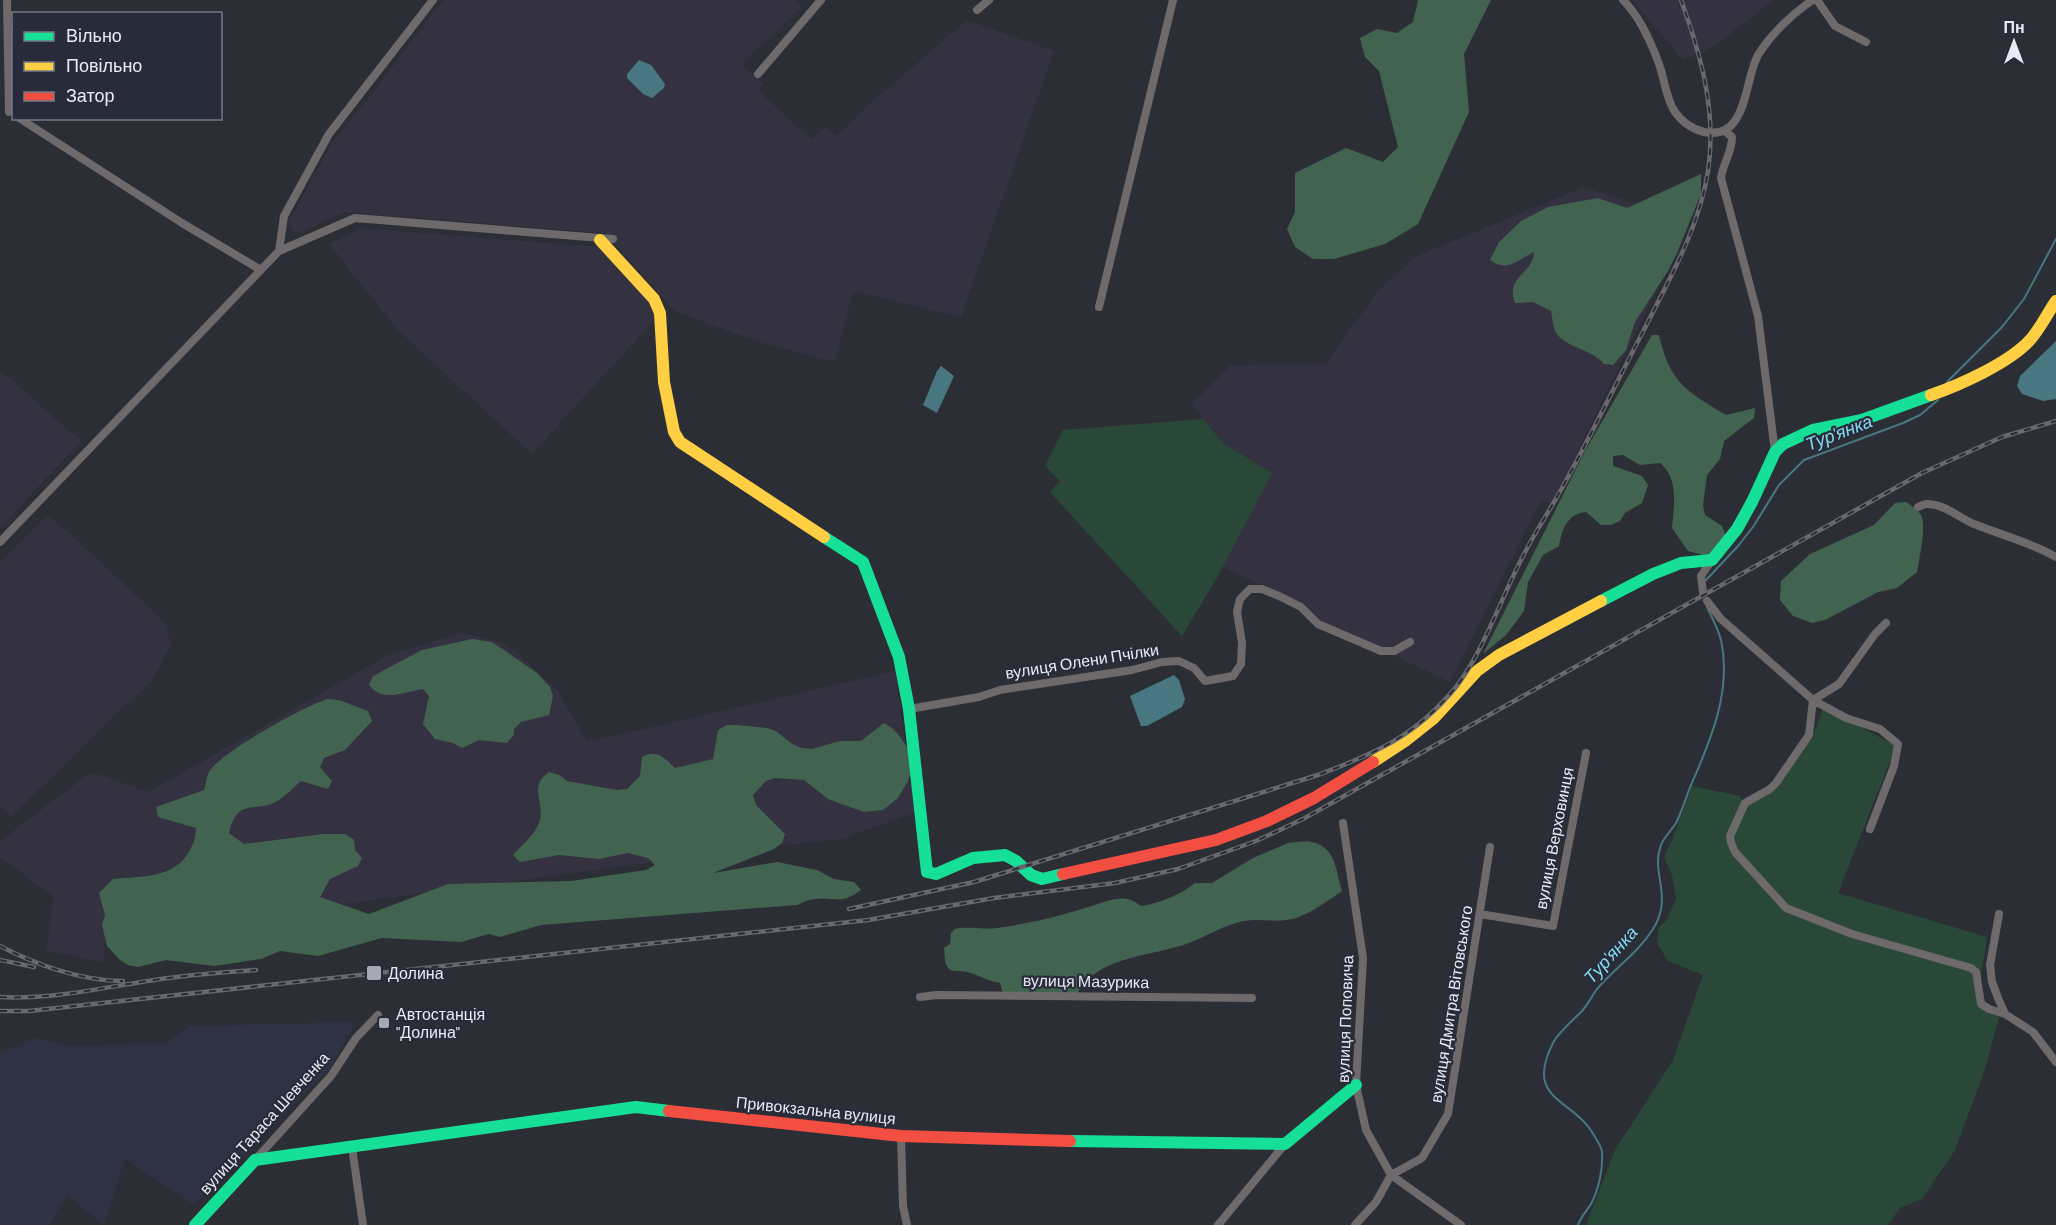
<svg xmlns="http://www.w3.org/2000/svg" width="2056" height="1225" viewBox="0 0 2056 1225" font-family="Barlow,sans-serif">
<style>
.built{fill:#2e3244}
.industrial{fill:#343141}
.green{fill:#2a4837}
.forest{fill:#42634f}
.water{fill:#487782}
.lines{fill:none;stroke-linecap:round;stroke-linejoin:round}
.stream{stroke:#487782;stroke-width:2}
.street{stroke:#6e696b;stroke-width:8}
.fast{stroke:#16e098;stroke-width:12}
.slow{stroke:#ffcf43;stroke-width:12}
.jam{stroke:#f24e42;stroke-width:12}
.rail-casing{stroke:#69696d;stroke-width:4.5}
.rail{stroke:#282c3a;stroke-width:2;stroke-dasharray:7;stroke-linecap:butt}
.poi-dot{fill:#a6a9b2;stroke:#282c3a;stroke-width:2}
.labels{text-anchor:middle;stroke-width:4.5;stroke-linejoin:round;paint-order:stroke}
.street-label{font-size:16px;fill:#e8ebf4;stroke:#282c3a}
.poi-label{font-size:16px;fill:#e8ebf4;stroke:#282c3a;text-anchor:start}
.water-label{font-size:18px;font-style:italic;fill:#84daee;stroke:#282c3a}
</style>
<rect width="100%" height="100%" fill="#2c2e36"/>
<!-- built -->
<path class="built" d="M355 1022 330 1069 193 1204 125 1159 104 1225 67 1195 49 1225H0V1053L35 1038 71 1046 166 1043 190 1026Z"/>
<!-- industrial -->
<path class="industrial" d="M443 0H794L801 7 742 65 763 84 758 90 812 140 826 127 837 136 872 102 967 20 1054 51 961 317 853 291 835 362 759 342 674 311 605 233 344 212 302 232 293 231 289 221 332 143 374 91Z
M1632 0H1774L1706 52 1683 60Z
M1584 187 1690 221 1570 467 1550 504 1541 500 1450 682 1317 619 1304 604 1222 567 1271 473 1223 443 1191 405 1231 365 1326 364 1377 292 1417 256Z
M361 228 599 247 649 302 657 317 532 454 398 330 329 244Z
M0 370 81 441 0 528Z
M48 514 164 621 171 644 153 679 11 817 0 806V562Z
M462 633 507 644 558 691 587 742 895 671 915 813 841 839 760 848 105 936 104 962 46 951 54 897 0 857V841L91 772 149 792 388 655Z"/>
<!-- green -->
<path class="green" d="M1203 419 1223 443 1272 473 1219 574 1182 636 1050 492 1060 481 1045 466 1063 430Z
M1824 707 1896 746 1838 893 1987 937 1980 984 1986 1003 2001 1010 1984 1072 1955 1150 1922 1199 1900 1208 1888 1225H1586L1615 1150 1673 1060 1703 975 1668 961 1657 943 1658 929 1667 919 1676 899 1672 875 1664 857 1673 838 1692 786 1740 796 1743 802 1766 793 1812 738Z"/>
<!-- forest -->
<path class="forest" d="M1418 0H1491L1464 54 1469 112 1418 224 1385 244 1334 259H1313L1295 247 1287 229 1295 212V173L1346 148 1383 162 1398 147 1379 71 1365 57 1360 38 1377 29 1397 33 1413 22Z
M1701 174V194L1677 253 1668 271 1635 322 1626 350 1613 365 1604 364C1591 348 1564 348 1555 331 1553 325 1552 317 1551 311L1533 302 1515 303C1505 275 1533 275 1534 252 1517 260 1508 273 1490 260L1499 242 1521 221 1548 207 1598 198 1627 208Z
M1652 335H1659C1670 383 1686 391 1726 415L1755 408 1754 418 1724 441 1720 459 1707 475 1703 505 1705 515 1722 526 1726 536 1721 544 1707 556 1688 551 1672 528C1674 506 1679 478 1660 463L1640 465 1623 455 1613 456V466L1642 476 1648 485 1642 503 1625 513 1620 521 1611 525H1601L1586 512C1567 514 1562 529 1559 546L1543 555 1528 582 1524 611 1506 635 1483 654 1585 451Z
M1906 502C1912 506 1917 509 1921 515 1927 526 1919 559 1917 572L1897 588 1878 592 1825 620 1812 623 1793 616 1780 600 1781 581 1810 554 1874 525 1895 503Z
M472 639 492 642 536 672 550 687 553 696 549 715 521 722 514 729V735L507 743 479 740 462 748 453 743 435 739 423 724 429 696 423 689C403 692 383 703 369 685L373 676 422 650Z
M328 699 339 700 368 711 372 721 345 750 324 758 320 767 332 781 328 789 301 781C294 787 287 795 279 800 255 815 238 795 229 833L244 844 323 834H345L354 840 355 850 362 858 358 866 330 879 320 897 369 914 448 884 571 881 646 870 655 865 648 858 628 853 599 859 559 855 520 862 513 855C521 846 534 835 538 825 548 804 526 788 549 772L559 775 567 781 617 790 627 789 640 776 642 757C657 749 664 757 675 768L713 759 718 730 727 725H737L767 728 776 731 792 744 802 748 812 749 840 741H861L884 723 892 728 899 735 910 752 914 762 908 781 898 798 883 810 864 812 828 799 804 780 775 778 766 781 753 795 756 805 785 834 782 843 774 849 713 873 777 862 817 870 834 879 854 882 861 890C841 906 834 896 815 899 809 899 802 903 797 905L541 925 500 937 489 934 461 942 382 938 318 956 280 951 261 959 214 966 166 960 138 967 128 965 120 960 107 946 102 925 105 915 99 893 113 879C141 876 175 879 190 850 194 842 196 837 196 828L158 817 156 807 204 790C206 785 206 777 209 772 219 753 306 705 328 699Z
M1307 841C1336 845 1335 867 1342 891 1329 900 1314 911 1299 917 1281 924 1262 918 1244 921 1224 925 1207 936 1189 943 1152 957 1096 955 1076 996H1004L1000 983C988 981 979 975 967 972 961 970 953 973 948 968 944 963 945 954 944 948L950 944 951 933 955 929C969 926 984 930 997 928 1035 923 1071 913 1107 901 1121 897 1130 897 1141 906 1158 904 1182 894 1195 883H1212L1253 858 1288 843Z"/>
<!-- water -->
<path class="water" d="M639 60 651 65 665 84 664 88 652 98 643 94 627 78V74Z
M2056 341V399L2043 401 2022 394 2017 386 2020 376Z
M941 366 954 376 937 413 923 405 937 371Z
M1174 675 1179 680 1185 699 1182 707 1147 726H1141L1130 696Z"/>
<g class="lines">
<!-- stream -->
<path class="stream" d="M1947 382 2002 327 2024 299 2056 239
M1706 580 1738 546 1753 527 1779 485 1804 460 1903 423 1920 415 1938 400
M1578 1225C1581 1216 1588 1210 1592 1202 1599 1188 1603 1168 1602 1153 1602 1147 1598 1142 1595 1137 1574 1097 1522 1102 1554 1041 1561 1030 1573 1020 1582 1011 1588 1004 1592 996 1597 989 1615 968 1638 953 1653 929 1674 896 1650 873 1661 845 1664 837 1672 830 1676 823 1682 811 1686 797 1691 785 1711 740 1732 690 1721 640 1718 629 1712 617 1707 607"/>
<!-- street -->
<path class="street" d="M7 0 9 112
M1623 0C1640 17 1651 42 1659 64 1665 80 1665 97 1675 112 1682 122 1692 129 1704 132 1748 141 1744 80 1758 55 1771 34 1793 13 1813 0
M1817 0 1835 26 1866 42
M977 10 989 0
M758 74 821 0
M19 118 182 223 261 270
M1725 131 1732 137C1732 153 1723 163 1721 178L1758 316 1775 452
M279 251 284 216 329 134 433 0
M1099 307 1173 0
M1918 507C1921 506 1924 504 1927 504 1945 504 1959 518 1974 524 2001 535 2030 542 2056 557
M0 542 279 251 355 218 613 239
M1703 592 1701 576 1712 560
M1707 601 1721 619 1813 700 1809 735 1776 783 1770 789 1745 803 1730 836 1731 843 1735 852 1786 908 1852 934 1971 968 1976 972 1981 1004 1989 1009 2005 1014
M909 709 979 697 1000 690 1132 670 1162 662 1179 661 1194 668 1205 681 1233 676 1241 664 1242 643 1237 612 1240 599 1250 589H1262L1279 596 1301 607 1318 624 1381 651H1394L1410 642
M1343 823 1363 958 1356 1085 1366 1130 1391 1175 1461 1225
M1870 829 1894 766 1898 744 1880 729 1846 718 1813 700 1839 684 1875 634 1886 623
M1480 914 1553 926 1586 753
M1999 914 1990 965 1992 982 1998 998 2005 1014 2033 1032 2056 1062
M920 997 937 995 1252 998
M901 1136 903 1206 907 1225
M352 1147 363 1225
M255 1160 331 1076 356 1038 378 1015
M1391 1175 1422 1158 1448 1114 1490 847
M1218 1225 1285 1144
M1355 1225 1376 1202 1391 1175"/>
<!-- fast -->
<path class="fast" d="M824 537 863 562 899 657 909 709 927 872 936 874 973 858 1005 855 1016 861 1031 875 1042 879 1063 874
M1601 601 1653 574 1681 563 1712 560 1737 529 1752 502 1775 452 1783 444 1813 430 1862 420 1931 395
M1070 1141 1285 1144 1356 1085
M195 1225 255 1160 636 1107 669 1111"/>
<!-- slow -->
<path class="slow" d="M600 240 654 299 660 313 664 382 674 432 680 442 824 537
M1931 395C1960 385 2009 363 2030 340 2040 329 2047 314 2056 301
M1373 762 1405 741 1434 718 1477 671 1499 655 1601 601"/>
<!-- jam -->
<path class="jam" d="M1063 874 1216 840 1267 821 1314 798 1373 762
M669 1111 901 1136 1070 1141"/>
<!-- rail casing -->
<g class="rail-casing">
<path id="rail" d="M849 909 974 882 1318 775C1376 753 1416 736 1456 687 1482 654 1501 599 1521 560 1533 535 1549 512 1562 488 1592 434 1618 379 1647 324 1671 276 1700 225 1708 171 1717 112 1701 55 1681 0
M0 946C36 965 82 981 123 981
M0 960 34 967
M0 997C58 1000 112 985 169 978 198 974 227 972 256 970
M0 1011H29L868 920 994 898 1115 883 1178 869 1256 841 1303 819 1922 473 2002 437 2056 421"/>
</g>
<!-- rail -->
<use href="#rail" class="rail"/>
</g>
<!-- markers -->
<g class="poi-dot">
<rect x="366" y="965" width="16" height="16" rx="3"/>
<rect x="378" y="1017" width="12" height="12" rx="3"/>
</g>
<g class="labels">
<!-- street labels -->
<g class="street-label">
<text transform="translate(1082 661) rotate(-9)" y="6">вулиця Олени Пчілки</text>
<text transform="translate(1554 838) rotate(-79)" y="6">вулиця Верховинця</text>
<text transform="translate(1086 981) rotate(1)" y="6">вулиця Мазурика</text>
<text transform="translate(1451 1004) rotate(-81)" y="6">вулиця Дмитра Вітовського</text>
<text transform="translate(1345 1019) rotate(-88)" y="6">вулиця Поповича</text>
<text transform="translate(816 1110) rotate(6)" y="6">Привокзальна вулиця</text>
<text transform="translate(264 1123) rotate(-48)" y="6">вулиця Тараса Шевченка</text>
</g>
<!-- poi labels -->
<g class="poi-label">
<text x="388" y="979">Долина</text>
<text x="396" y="1020">Автостанція<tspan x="396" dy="18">"Долина"</tspan></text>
</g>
<!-- water labels -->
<g class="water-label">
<text transform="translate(1839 433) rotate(-21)" y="6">Тур'янка</text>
<text transform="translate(1611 955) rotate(-48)" y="6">Тур'янка</text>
</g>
</g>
<!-- legend -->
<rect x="12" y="12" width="210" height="108" fill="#282c3a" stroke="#757884" stroke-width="1.5"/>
<rect x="24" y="32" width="30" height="9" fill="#16e098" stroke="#757884" stroke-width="1.5"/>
<text x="66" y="42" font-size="18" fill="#e8ebf4">Вільно</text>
<rect x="24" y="62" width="30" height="9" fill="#ffcf43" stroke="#757884" stroke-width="1.5"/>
<text x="66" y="72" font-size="18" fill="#e8ebf4">Повільно</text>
<rect x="24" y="92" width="30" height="9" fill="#f24e42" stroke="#757884" stroke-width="1.5"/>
<text x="66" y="102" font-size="18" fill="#e8ebf4">Затор</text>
<!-- north arrow -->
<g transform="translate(2014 42)" stroke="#282c3a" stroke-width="4.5" paint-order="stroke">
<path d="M0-4.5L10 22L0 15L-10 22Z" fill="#e8ebf4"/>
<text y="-9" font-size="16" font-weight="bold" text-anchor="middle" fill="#e8ebf4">Пн</text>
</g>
</svg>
